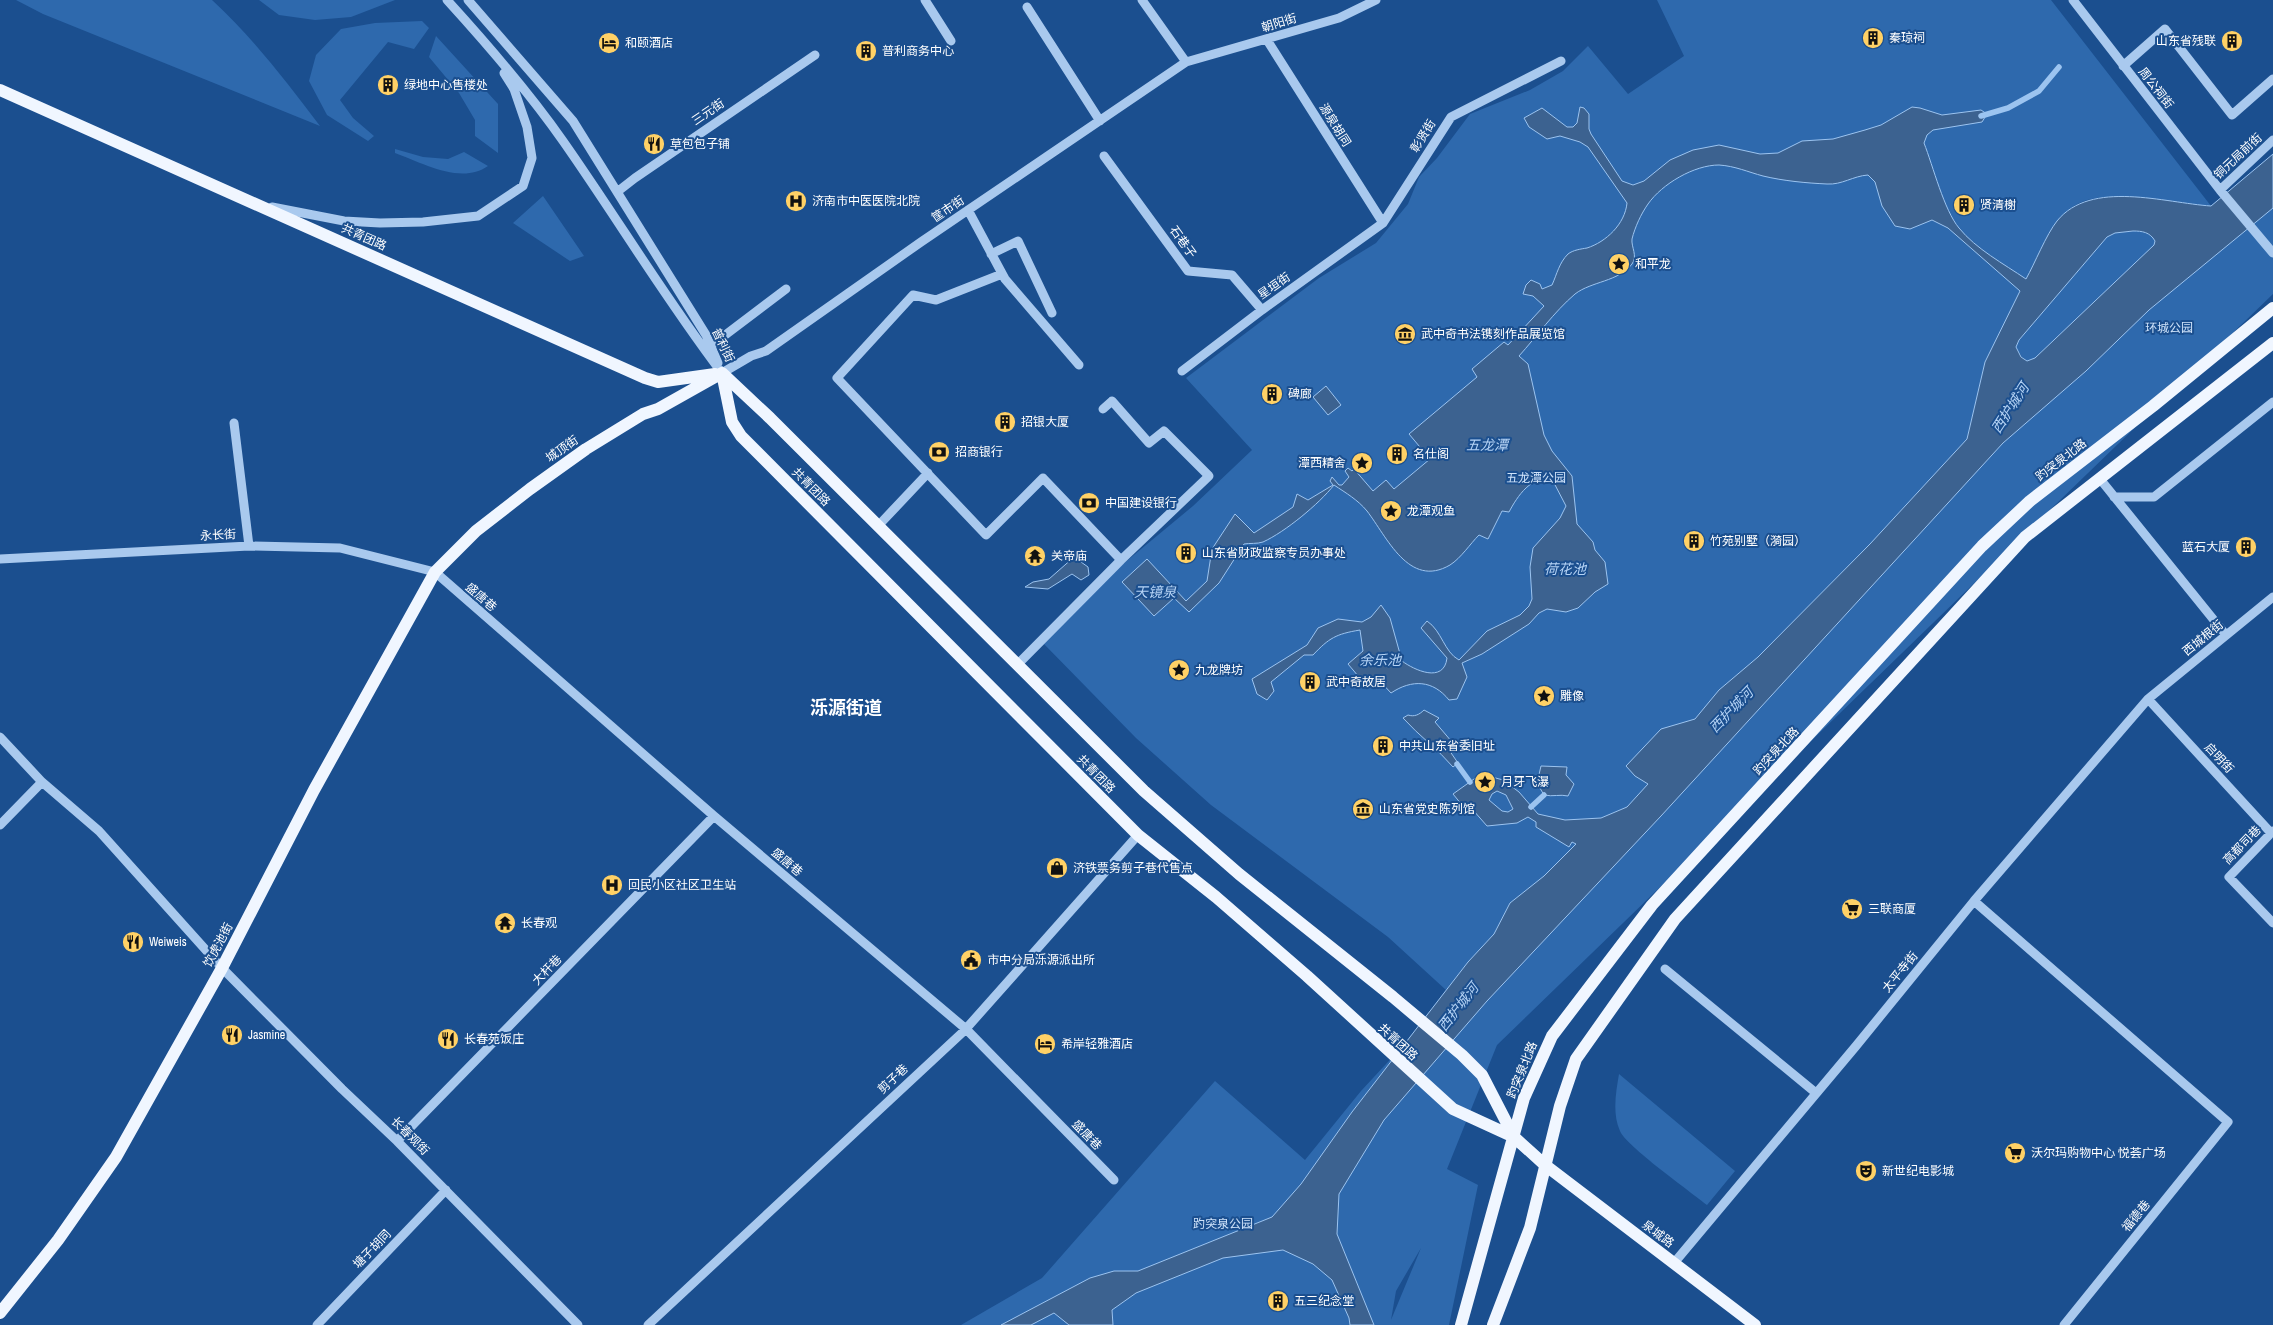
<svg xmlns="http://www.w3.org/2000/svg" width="2273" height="1325" viewBox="0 0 2273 1325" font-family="'Archivo Narrow','Noto Sans SC',sans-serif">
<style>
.green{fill:#2e69ad;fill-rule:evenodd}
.water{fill:#3c6290;stroke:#9cc4f0;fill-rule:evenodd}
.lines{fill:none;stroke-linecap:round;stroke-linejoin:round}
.stream{stroke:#9cc4f0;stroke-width:5.5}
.minor{stroke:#a9c9ee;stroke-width:9}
.major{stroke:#f0f6ff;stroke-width:12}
.labels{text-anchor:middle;stroke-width:4;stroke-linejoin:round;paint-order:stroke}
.street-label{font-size:12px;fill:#fff;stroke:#1b4f8f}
.poi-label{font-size:12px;fill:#fff;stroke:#1b4f8f;text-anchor:start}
.park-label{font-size:12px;fill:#cfe3fa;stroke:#1b4f8f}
.water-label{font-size:14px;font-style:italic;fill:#b5d3f5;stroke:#1b4f8f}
.district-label{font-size:18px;font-weight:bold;fill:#fff;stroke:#1b4f8f}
</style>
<rect width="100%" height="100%" fill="#1b4f8f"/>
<!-- green -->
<path class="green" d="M16 0H212C253 38 286 81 320 126L43 14Z
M259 0H395L351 17 315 20 279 15Z
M1657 0H2051L2211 206C2177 204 2102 186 2074 206 2068 210 2062 216 2057 221L1985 362 1967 439 1870 544 2273 163V294L1497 1045 1447 1169 1478 1185 1449 1325H961L1042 1278 1215 1081 1305 1160 1361 1091 1551 886 1641 804 1869 545 1758 657 1639 796 1627 807 1601 818 1544 877 1510 903 1494 934 1468 962 1446 990 1388 937 1211 805 1136 738 1043 643 1111 574 1193 506 1252 450 1186 378 1319 278 1376 243 1408 204 1419 177 1437 158 1470 114 1530 90 1563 71 1588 46 1628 94 1684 56ZM1421 1248 1391 1320 1396 1291Z
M422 21 429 28 414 49 388 42 340 100 353 118 374 136 368 141 327 115 309 81 316 55 341 29 375 23Z
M436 36 498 104V153L475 136V120L459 93 429 57Z
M395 149 423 157 448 159 464 152 488 166C461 185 423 163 395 153Z
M543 196 584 256 570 261 513 223Z
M2133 231C2142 231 2150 232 2155 241L2154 245 2035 358 2027 361 2022 357 2016 347 2019 340 2107 237 2115 233Z
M1619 1074 1735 1171 1707 1205C1691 1192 1626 1146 1620 1131 1612 1113 1616 1092 1619 1074Z"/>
<!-- water -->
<path class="water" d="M1580 107 1584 108 1589 114V129L1591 134 1622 181 1633 185 1644 181 1670 160 1693 150 1719 145 1760 154 1778 153 1802 141 1833 139 1865 130 1881 125 1912 107 1920 108 1942 115 1981 110 1987 114 1982 122 1933 130 1927 135 1924 143C1933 166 1944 210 1959 228 1976 249 2004 264 2026 279 2035 263 2046 235 2057 221 2091 179 2165 203 2211 206L2273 154V208L2149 310 2086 371 2003 443 1661 816 1487 1001 1384 1120 1339 1194 1337 1234 1374 1325H1350L1349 1318 1332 1280 1313 1264 1283 1250 1223 1258 1136 1293 1112 1310 1113 1325H1069L1054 1313 1031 1325H1001L1090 1278 1114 1271H1138L1272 1217 1301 1184 1352 1112 1468 962 1494 934 1510 903 1544 876 1576 844 1572 842 1569 847 1536 827V822L1528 817 1517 823 1487 826 1473 810 1467 811 1453 794 1481 774 1503 780 1519 792 1538 814 1565 820 1601 818 1627 807 1648 784 1635 776 1626 766 1661 729 1695 719 1719 690 1758 657 1870 544 1967 439 1985 362 2020 291 1948 228 1932 220 1910 229 1895 226 1882 206 1875 182 1868 175C1853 176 1842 185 1827 184 1806 183 1784 181 1763 176 1748 172 1735 166 1719 165 1694 165 1662 184 1648 204 1641 214 1635 227 1632 239 1631 247 1638 256 1632 264 1618 282 1592 281 1575 294 1554 312 1537 336 1519 356L1528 364 1544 435 1552 451 1572 476 1577 524 1593 542 1595 550 1605 562 1608 584 1595 592 1578 608 1566 612 1547 609 1539 613 1529 624 1482 654 1462 663 1467 677 1457 699 1449 700C1433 680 1412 679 1391 693L1379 680 1371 685 1367 680 1364 683 1348 664 1363 651 1360 630C1336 634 1329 638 1313 655H1304L1271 682 1274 691 1267 700 1257 694 1252 679 1307 645 1318 628 1338 619 1362 622 1371 617 1381 605 1390 618 1402 661C1414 670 1444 684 1447 658L1421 628 1427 621C1442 631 1444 652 1459 660L1487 631 1520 615 1529 606 1532 599 1530 567 1533 548 1560 518 1566 506 1553 481C1532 473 1517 497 1509 512L1502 511 1488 539 1479 535C1470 544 1461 558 1450 565 1409 589 1387 537 1367 511 1358 500 1346 493 1334 485 1319 504 1285 532 1263 542 1257 544 1250 543 1244 544L1219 583 1189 612 1174 598 1154 616 1122 582 1147 559 1186 601 1207 581 1212 549 1235 514 1254 533 1293 507 1297 494 1308 500 1333 485 1330 481 1332 477 1339 485H1342L1349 477 1345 471 1348 468 1352 471 1354 469 1373 491 1386 480 1394 489 1430 459 1409 434 1477 377 1472 369 1504 342 1508 345 1544 306 1533 296 1523 294 1526 285 1531 280 1540 284 1542 289 1552 285C1557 274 1559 263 1568 254 1573 250 1581 249 1587 248 1606 242 1625 224 1627 203L1588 147 1580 142 1560 136 1547 139 1529 127 1524 118 1542 108 1567 127H1573L1577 123ZM2133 231C2142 231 2150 232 2155 241L2154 245 2035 358 2027 361 2021 357 2016 347 2019 340 2107 237 2115 233ZM1497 791 1506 795 1513 809 1508 812 1502 811 1489 800 1492 794Z
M1326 386 1341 405 1328 415 1313 397Z
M1074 557 1088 567 1089 575 1081 580 1072 574 1048 589 1025 587 1033 582 1049 579Z
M1424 710 1439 718 1435 722 1452 742 1447 747 1458 763 1453 767C1438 749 1419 736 1403 718L1408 715C1414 717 1419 715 1424 710Z
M1541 766 1567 767 1566 775 1574 784 1568 796C1560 794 1553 797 1544 795L1537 783Z"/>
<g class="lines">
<!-- stream -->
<path class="stream" d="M1981 116 2008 108 2039 91 2059 67
M1457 764 1470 782
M1531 807 1544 795"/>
<!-- minor -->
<path class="minor" d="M447 0C488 45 528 91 563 141 617 218 665 298 722 373
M468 0 573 121 706 335 718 363
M925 0 951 41
M1142 0 1186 62
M2073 0 2220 190 2273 253
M1027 7 1100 121
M1267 40 1383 223
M2123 66 2165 29 2232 115 2273 79
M1104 156 1188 271 1232 275 1262 310
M2220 190 2273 140
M617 192 635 178 815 55
M272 207 344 221 380 223 423 222 478 216 523 186 532 158 527 127 514 89 504 73
M968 210 1005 279 1079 365
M991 254 1018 241 1052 313
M1002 274 936 300 913 295 837 378 986 535 1043 478 1121 560
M712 345 786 289
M1182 371 1262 310 1383 223 1451 117 1561 61
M722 373 751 356 766 351 921 242 1186 62 1339 18 1376 0
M234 423 249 546
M2100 479 2226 635
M2114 497H2154L2273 402
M878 526 928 473
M0 559 249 546 340 548 435 572 714 816 966 1029 1114 1180
M1017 665 1121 560 1209 476 1164 431 1149 443 1112 401 1103 409
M2148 699 2271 833
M0 737 42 782 99 831 222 968 342 1089 397 1141 578 1325
M0 825 42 782
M2273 831 2229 877 2273 923
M1974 901 2228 1122 2064 1325
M1665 969 1816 1093
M397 1141 714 816
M1674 1263 1856 1046 1974 901 2148 699 2273 597
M317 1325 446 1190
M648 1325 964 1031 1138 835"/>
<!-- major -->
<path class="major" d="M0 90 645 378 658 382 715 374
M722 373 732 422 741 436 1138 835 1216 897 1307 976 1453 1109 1514 1137 1545 1165 1755 1325
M722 373 770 418 1144 791 1239 874 1393 997 1462 1055 1482 1075 1514 1137
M0 1313 58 1240 116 1157 222 968 314 790 435 572 476 531 530 489 586 449 643 414 658 409 722 373
M1461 1325 1524 1098 1552 1036 1652 905 1982 546 2030 501 2153 406 2273 308
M1493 1325 1530 1228 1560 1106 1576 1059 1675 919 2025 537 2273 343"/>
</g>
<!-- icons -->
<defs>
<g id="building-disc" transform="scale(1.125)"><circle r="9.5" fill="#ffd166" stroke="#1b4f8f"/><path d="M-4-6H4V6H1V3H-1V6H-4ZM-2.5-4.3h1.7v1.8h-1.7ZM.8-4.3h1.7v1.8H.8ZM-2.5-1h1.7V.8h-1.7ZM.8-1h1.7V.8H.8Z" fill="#111"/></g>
<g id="hotel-disc" transform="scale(1.125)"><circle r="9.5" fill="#ffd166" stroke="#1b4f8f"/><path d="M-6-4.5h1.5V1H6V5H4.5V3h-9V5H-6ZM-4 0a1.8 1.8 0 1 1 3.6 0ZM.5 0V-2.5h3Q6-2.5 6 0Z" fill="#111"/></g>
<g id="restaurant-disc" transform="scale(1.125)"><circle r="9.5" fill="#ffd166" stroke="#1b4f8f"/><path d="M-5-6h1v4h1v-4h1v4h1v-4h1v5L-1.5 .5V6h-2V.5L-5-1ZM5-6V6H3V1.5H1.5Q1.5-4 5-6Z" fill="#111"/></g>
<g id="hospital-disc" transform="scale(1.125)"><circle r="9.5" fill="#ffd166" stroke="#1b4f8f"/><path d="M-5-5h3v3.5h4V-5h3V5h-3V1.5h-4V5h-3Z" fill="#111"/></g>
<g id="sight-disc" transform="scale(1.125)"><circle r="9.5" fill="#ffd166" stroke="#1b4f8f"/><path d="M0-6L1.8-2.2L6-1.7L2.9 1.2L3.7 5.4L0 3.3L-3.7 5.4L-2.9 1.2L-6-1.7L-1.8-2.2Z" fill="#111"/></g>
<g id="museum-disc" transform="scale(1.125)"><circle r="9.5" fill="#ffd166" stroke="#1b4f8f"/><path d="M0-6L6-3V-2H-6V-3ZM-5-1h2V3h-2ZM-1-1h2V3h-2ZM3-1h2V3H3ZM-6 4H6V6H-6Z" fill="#111"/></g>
<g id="bank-disc" transform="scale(1.125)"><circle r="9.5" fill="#ffd166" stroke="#1b4f8f"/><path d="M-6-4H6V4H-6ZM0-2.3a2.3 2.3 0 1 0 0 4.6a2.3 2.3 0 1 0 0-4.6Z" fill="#111"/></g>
<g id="temple-disc" transform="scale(1.125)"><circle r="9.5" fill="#ffd166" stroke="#1b4f8f"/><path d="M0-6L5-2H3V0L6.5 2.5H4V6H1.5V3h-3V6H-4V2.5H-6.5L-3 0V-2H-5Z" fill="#111"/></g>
<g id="shop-disc" transform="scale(1.125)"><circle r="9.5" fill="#ffd166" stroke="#1b4f8f"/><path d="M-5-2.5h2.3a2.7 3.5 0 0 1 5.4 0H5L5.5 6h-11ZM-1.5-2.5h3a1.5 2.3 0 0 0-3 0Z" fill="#111"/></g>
<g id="supermarket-disc" transform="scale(1.125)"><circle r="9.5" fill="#ffd166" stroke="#1b4f8f"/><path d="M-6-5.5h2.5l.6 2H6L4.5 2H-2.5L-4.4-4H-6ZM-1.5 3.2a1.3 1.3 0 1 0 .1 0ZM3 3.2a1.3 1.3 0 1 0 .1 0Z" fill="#111"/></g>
<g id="civic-disc" transform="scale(1.125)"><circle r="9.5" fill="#ffd166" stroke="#1b4f8f"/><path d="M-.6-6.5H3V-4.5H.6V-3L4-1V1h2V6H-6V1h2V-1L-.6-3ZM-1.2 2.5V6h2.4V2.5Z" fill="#111"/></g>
<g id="theatre-disc" transform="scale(1.125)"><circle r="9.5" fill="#ffd166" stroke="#1b4f8f"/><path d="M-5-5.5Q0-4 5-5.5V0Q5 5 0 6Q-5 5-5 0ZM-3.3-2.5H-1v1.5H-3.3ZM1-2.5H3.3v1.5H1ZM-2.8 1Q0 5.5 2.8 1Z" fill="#111"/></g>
</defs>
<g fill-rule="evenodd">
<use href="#building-disc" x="1873" y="38"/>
<use href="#building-disc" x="2232" y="41"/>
<use href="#hotel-disc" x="609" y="43"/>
<use href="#building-disc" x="866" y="51"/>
<use href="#building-disc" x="388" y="85"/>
<use href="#restaurant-disc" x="654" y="144"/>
<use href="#hospital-disc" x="796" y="201"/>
<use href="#building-disc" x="1964" y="205"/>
<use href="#sight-disc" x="1619" y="264"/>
<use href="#museum-disc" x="1405" y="334"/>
<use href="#building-disc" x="1272" y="394"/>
<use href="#building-disc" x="1005" y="422"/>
<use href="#bank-disc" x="939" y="452"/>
<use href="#building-disc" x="1397" y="454"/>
<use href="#sight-disc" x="1362" y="463"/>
<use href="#bank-disc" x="1089" y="503"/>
<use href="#sight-disc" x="1391" y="511"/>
<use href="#building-disc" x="1694" y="541"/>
<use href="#building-disc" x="2246" y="547"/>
<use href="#building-disc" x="1186" y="553"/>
<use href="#temple-disc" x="1035" y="556"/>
<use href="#sight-disc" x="1179" y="670"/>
<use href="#building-disc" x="1310" y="682"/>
<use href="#sight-disc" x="1544" y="696"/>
<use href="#building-disc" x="1383" y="746"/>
<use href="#sight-disc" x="1485" y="782"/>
<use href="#museum-disc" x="1363" y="809"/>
<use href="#shop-disc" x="1057" y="868"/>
<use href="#hospital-disc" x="612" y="885"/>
<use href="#supermarket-disc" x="1852" y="909"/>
<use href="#temple-disc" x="505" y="923"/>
<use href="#restaurant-disc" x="133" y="942"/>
<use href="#civic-disc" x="971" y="960"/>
<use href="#restaurant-disc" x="232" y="1035"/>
<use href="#restaurant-disc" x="448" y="1039"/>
<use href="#hotel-disc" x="1045" y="1044"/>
<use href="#supermarket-disc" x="2015" y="1153"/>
<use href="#theatre-disc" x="1866" y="1171"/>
<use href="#building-disc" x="1278" y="1301"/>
</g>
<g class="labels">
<!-- street labels -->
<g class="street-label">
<text transform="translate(1279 23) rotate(-17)" y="4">朝阳街</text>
<text transform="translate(2156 88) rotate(52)" y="4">周公祠街</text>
<text transform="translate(708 112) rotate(-34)" y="4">三元街</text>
<text transform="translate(1335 125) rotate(58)" y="4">源泉胡同</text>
<text transform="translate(1423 136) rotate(-58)" y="4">彰贤街</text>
<text transform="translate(2238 156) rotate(-43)" y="4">铜元局前街</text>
<text transform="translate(948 209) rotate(-34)" y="4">筐市街</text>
<text transform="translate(364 237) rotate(24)" y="4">共青团路</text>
<text transform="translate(1183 242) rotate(54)" y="4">石巷子</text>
<text transform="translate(1274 286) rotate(-35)" y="4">星垣街</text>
<text transform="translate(723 345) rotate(65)" y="4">普利街</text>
<text transform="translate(562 449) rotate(-35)" y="4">城顶街</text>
<text transform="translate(2061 460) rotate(-38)" y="4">趵突泉北路</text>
<text transform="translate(811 487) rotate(45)" y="4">共青团路</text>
<text transform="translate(218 535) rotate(-3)" y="4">永长街</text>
<text transform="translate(481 597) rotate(41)" y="4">盛唐巷</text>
<text transform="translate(2203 638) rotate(-39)" y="4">西城根街</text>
<text transform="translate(1776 751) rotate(-47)" y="4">趵突泉北路</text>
<text transform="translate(2219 758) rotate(47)" y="4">启明街</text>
<text transform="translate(1096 774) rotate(45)" y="4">共青团路</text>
<text transform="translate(2242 845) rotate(-46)" y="4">高都司巷</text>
<text transform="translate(787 862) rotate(40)" y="4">盛唐巷</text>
<text transform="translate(218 945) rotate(-62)" y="4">饮虎池街</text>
<text transform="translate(547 970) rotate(-46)" y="4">大杆巷</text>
<text transform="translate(1900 972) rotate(-51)" y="4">太平寺街</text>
<text transform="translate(1398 1042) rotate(42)" y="4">共青团路</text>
<text transform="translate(1522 1070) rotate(-68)" y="4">趵突泉北路</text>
<text transform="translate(893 1079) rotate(-43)" y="4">剪子巷</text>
<text transform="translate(1087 1135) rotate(46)" y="4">盛唐巷</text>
<text transform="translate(410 1136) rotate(45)" y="4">长春观街</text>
<text transform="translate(2136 1216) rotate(-51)" y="4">福德巷</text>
<text transform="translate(1658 1234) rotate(37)" y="4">泉城路</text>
<text transform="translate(372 1249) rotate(-46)" y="4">塘子胡同</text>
</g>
<!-- poi labels -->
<g class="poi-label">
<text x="1889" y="42">秦琼祠</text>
<text x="2216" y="45" text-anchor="end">山东省残联</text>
<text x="625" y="47">和颐酒店</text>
<text x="882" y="55">普利商务中心</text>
<text x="404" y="89">绿地中心售楼处</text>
<text x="670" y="148">草包包子铺</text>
<text x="812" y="205">济南市中医医院北院</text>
<text x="1980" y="209">贤清榭</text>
<text x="1635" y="268">和平龙</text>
<text x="1421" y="338">武中奇书法镌刻作品展览馆</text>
<text x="1288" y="398">碑廊</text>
<text x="1021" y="426">招银大厦</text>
<text x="955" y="456">招商银行</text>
<text x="1413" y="458">名仕阁</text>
<text x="1346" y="467" text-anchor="end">潭西精舍</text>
<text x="1105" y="507">中国建设银行</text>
<text x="1407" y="515">龙潭观鱼</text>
<text x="1710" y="545">竹苑别墅（漪园）</text>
<text x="2230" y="551" text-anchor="end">蓝石大厦</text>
<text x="1202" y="557">山东省财政监察专员办事处</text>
<text x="1051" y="560">关帝庙</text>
<text x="1195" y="674">九龙牌坊</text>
<text x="1326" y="686">武中奇故居</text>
<text x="1560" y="700">雕像</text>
<text x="1399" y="750">中共山东省委旧址</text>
<text x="1501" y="786">月牙飞瀑</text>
<text x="1379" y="813">山东省党史陈列馆</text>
<text x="1073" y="872">济铁票务剪子巷代售点</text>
<text x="628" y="889">回民小区社区卫生站</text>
<text x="1868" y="913">三联商厦</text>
<text x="521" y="927">长春观</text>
<text x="149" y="946">Weiweis</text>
<text x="987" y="964">市中分局泺源派出所</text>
<text x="248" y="1039">Jasmine</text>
<text x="464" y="1043">长春苑饭庄</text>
<text x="1061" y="1048">希岸轻雅酒店</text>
<text x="2031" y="1157">沃尔玛购物中心 悦荟广场</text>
<text x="1882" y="1175">新世纪电影城</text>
<text x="1294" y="1305">五三纪念堂</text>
</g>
<!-- park labels -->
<g class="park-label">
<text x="2169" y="332">环城公园</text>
<text x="1536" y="482">五龙潭公园</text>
<text x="1223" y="1228">趵突泉公园</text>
</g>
<!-- water labels -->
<g class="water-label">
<text transform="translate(2010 408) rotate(-57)" y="5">西护城河</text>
<text x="1487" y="450">五龙潭</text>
<text x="1565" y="574">荷花池</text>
<text x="1155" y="597">天镜泉</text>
<text x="1380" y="665">余乐池</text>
<text transform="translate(1731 710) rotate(-46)" y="5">西护城河</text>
<text transform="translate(1458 1007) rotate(-52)" y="5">西护城河</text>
</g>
<!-- district labels -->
<g class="district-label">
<text x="846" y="714">泺源街道</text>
</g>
</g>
</svg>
